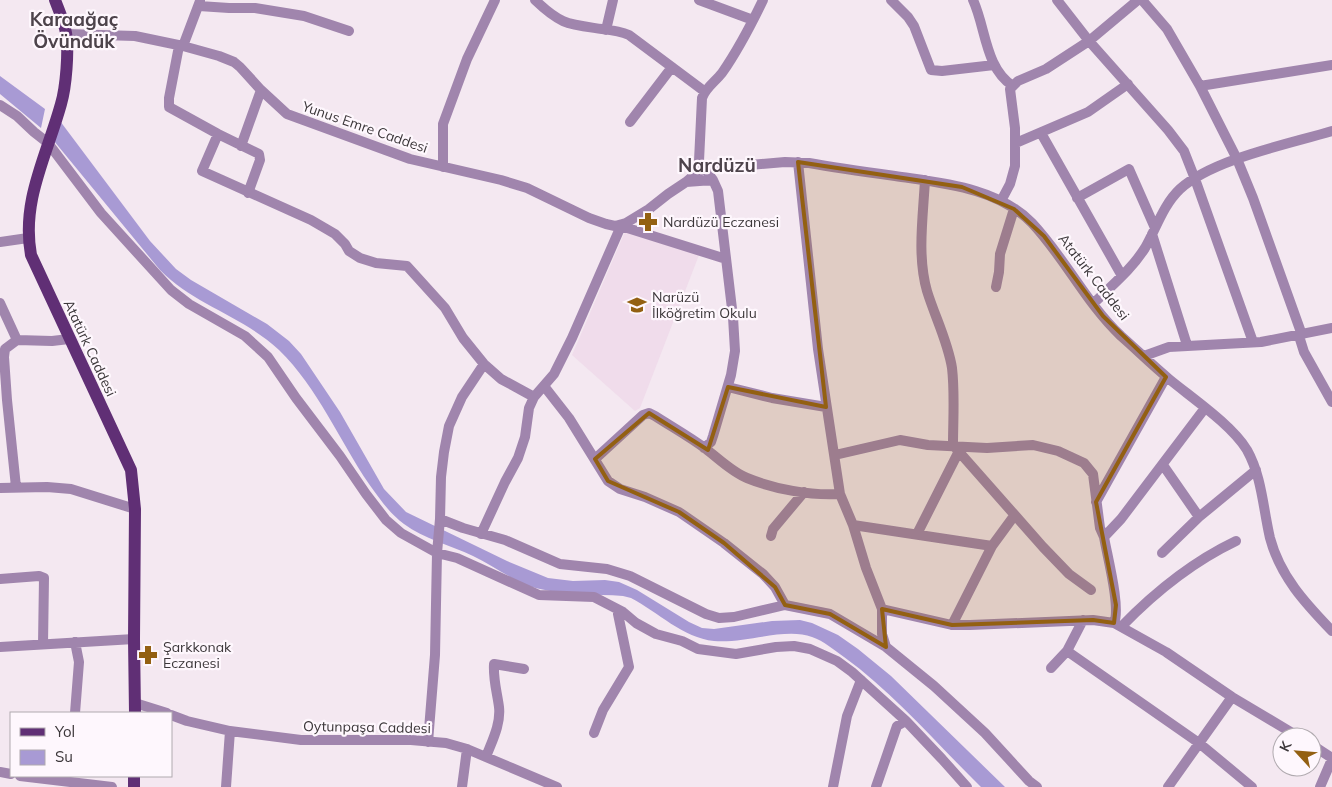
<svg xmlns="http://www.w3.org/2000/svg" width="1332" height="787" viewBox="0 0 1332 787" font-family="Mulish,sans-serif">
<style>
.built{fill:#f0dceb}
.water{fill:#a89ad4}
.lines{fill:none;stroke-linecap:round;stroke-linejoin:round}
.minor{stroke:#a085ad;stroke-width:10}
.major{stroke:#602f75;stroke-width:12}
.marked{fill:#936012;fill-opacity:0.2;stroke:#936012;stroke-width:4;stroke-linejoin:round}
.labels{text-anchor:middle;stroke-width:4.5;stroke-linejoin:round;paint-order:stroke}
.street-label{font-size:14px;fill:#3c373a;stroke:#fef7fd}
.poi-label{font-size:14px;fill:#3c373a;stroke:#fef7fd;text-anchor:start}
.district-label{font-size:19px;font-weight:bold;fill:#4d434b;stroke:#fef7fd}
</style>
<rect width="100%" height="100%" fill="#f4e8f1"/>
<!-- built -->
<path class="built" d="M628 231 699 255 640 408 635 411 572 355 624 234Z"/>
<!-- water -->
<path class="water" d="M0 76 45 109 41 128 0 94Z
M60 121 150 241 176 269 191 280 267 324 289 341 301 354 340 412 384 489 406 512 507 561 548 578 573 581 605 580 619 582 637 590 689 622 702 628 714 629 772 621 800 620 812 623 838 635 858 649 891 676 1005 787H981C936 743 895 694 844 657 834 650 824 641 812 637 785 627 744 644 714 641 683 638 658 612 631 598L623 596C596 594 567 595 540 589 516 584 495 566 473 556 450 545 424 539 404 524 390 514 379 498 369 484 339 440 318 388 279 350 243 316 194 305 160 270L54 141Z"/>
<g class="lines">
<!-- minor -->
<path class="minor" d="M535 0C561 25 568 24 602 29 611 30 620 31 629 35L704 91
M699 0 753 20
M891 0 908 17 914 26 931 70 942 71 994 65
M973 0C986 28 985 68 1013 86
M1057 0 1089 41 1168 130 1184 151 1195 179 1253 342
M1142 0 1167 29 1200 86 1237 159 1253 198 1302 335
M199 6 229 8H255L304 16 349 31
M606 30 613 0
M66 34 135 36 183 46 219 56 234 62 240 67 261 90 287 114 410 159 501 180 527 188 589 218 606 224 615 226 626 223 649 209 668 194 686 182
M179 46 169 98V107L218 134 259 154 260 160 248 193
M183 46 200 1
M1200 86 1332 65
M0 105 17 116 34 132 48 143 101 213 171 290 189 304 245 336 268 357 296 398 340 456 366 494 386 520 401 533 437 553 457 558 539 595 594 597 623 612 636 623 656 634 682 641 698 649 736 654 776 647 794 646 810 649 837 661 852 672 906 721 942 759 967 787
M630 122 672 67
M1041 133 1122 276
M218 134 202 171 311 220 335 234 345 244 349 251 360 258 376 263 407 266 445 308 463 338 484 364 501 379 534 397
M1016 143 1088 112 1128 84
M241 146 261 90
M798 162 818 349 840 494 853 525 866 568 882 609V634L886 647
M443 167V124L467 59 495 0
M713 180 686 182 693 176 704 169 785 162 809 163C837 168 866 172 895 176 941 183 997 187 1032 223 1065 258 1086 303 1121 336 1137 350 1152 365 1169 379 1192 398 1232 425 1247 450 1262 477 1263 508 1270 538 1280 576 1305 603 1332 631
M925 180C923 217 917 256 927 291 935 317 948 342 952 368 955 393 953 420 953 445L1043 547 1069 574 1091 590
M1077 198 1129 169 1155 228
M1001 201 1010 184 1015 166V128L1010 89 1018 81 1046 69 1089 41 1138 0
M1152 234 1187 345
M0 242 28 238
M996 287 999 272 1000 254 1014 209
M0 303 17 340
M1093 304C1111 286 1132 269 1145 248 1156 229 1163 205 1180 189 1213 159 1289 144 1332 131
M1299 336 1304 352 1332 402
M1144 356 1169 347 1261 342 1332 328
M544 386 569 418 608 481 620 489 645 497 679 512 724 543 763 574 775 587 785 605
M728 387 772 398 826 407
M704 448 711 442 713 436 731 375 735 351 733 317 718 191 713 180 699 161 702 98C706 87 715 82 722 73 738 50 751 25 763 0
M835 455 900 440 928 445 987 448 1033 445 1058 451 1084 463 1093 474 1100 528 1104 537C1107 555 1121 608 1114 623
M595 459 643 415 649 413 655 416C672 427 690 437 706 449 719 459 732 472 747 478 774 489 811 496 840 494
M1163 465 1199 517 1256 470
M16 487 7 400 4 357 5 349 17 340 52 341 69 339
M0 488 47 487 71 489 135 509
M1096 502 1166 377
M440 519 463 528 505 540 560 564 607 569 630 576 706 614 719 618 734 617 785 605 830 614 886 647 934 686 985 733 1029 781 1037 787
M853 525 992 546
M481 534 505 482 518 458 525 437 529 408 534 397 554 374 572 338 621 226 726 259
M917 534 959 451
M771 536 773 529 804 492
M1104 537 1121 519 1205 408
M1162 553 1199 517
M0 579 39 576 44 578 43 644
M882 609 952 625H970L1093 620 1114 623 1166 652 1232 697 1299 737
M952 625 992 546 1014 516
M1122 626C1155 592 1192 562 1236 541
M0 647 134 639
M1067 651 1199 743 1252 787
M1051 668 1067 651 1083 620
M135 703 167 713
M75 713 79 662 75 642
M171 715 187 721 230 731 301 740H411L446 743 467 749 557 787
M594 733 603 710 629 667 618 614 623 612
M428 742 435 655 437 553 440 519 441 477 444 452 449 426 462 397 484 364
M1312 745 1332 758
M486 757C492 741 501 724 499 707 497 692 493 679 494 664L524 669
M0 772 11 774
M20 776 112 787
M226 787 230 731
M462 787 467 749
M833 787 847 716 861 680
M876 787 897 726 906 721
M1168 787 1232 697
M1320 787 1332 759"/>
<!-- major -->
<path class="major" d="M55 0C59 11 64 21 66 33 69 51 66 87 61 104 47 155 21 201 31 255L131 470 135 509 134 639 135 713
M134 787V776"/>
</g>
<!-- marked area -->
<path class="marked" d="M798 162 962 187 1014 209 1044 236 1103 316 1166 377 1096 502 1116 605 1114 623 1093 620 952 625 882 609 886 647 830 614 785 605 775 587 724 543 679 512 608 481 595 459 649 413 708 450 728 387 826 407Z"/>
<!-- icons -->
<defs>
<g id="pharmacy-bare" transform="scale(1.5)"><path d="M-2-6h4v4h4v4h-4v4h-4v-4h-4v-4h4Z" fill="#936012" stroke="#fef7fd" stroke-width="2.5" paint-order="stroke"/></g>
<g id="school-bare" transform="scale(1.5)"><path d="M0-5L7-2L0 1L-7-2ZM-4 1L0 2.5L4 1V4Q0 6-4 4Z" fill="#936012" stroke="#fef7fd" stroke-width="2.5" paint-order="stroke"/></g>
</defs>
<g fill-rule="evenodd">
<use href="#pharmacy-bare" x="648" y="222"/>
<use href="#school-bare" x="637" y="305"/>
<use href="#pharmacy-bare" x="148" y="655"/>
</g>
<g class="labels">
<!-- street labels -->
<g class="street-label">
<text transform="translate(365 127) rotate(19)" y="5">Yunus Emre Caddesi</text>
<text transform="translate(1094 277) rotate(52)" y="5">Atatürk Caddesi</text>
<text transform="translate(90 348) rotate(65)" y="5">Atatürk Caddesi</text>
<text transform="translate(367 727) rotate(1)" y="5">Oytunpaşa Caddesi</text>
</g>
<!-- poi labels -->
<g class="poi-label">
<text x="663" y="227">Nardüzü Eczanesi</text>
<text x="652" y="302">Narüzü<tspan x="652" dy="16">İlköğretim Okulu</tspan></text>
<text x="163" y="652">Şarkkonak<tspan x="163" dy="16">Eczanesi</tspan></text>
</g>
<!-- district labels -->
<g class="district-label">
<text x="74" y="26">Karaağaç<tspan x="74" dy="22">Övündük</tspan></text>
<text x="717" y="172">Nardüzü</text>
</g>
</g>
<!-- legend -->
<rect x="10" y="712" width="162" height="65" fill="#fef7fd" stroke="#b0aaaf"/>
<rect x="20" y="728" width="25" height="8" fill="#602f75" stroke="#b0aaaf"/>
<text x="55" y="737" font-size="15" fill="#3c373a">Yol</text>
<rect x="20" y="750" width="25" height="15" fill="#a89ad4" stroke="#b0aaaf"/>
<text x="55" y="762" font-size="15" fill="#3c373a">Su</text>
<!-- north arrow -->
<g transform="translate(1297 752) rotate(296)"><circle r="24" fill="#fef7fd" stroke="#b0aaaf"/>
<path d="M0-4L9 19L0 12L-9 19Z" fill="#936012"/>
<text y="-8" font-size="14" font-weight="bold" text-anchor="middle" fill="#3c373a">K</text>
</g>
</svg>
